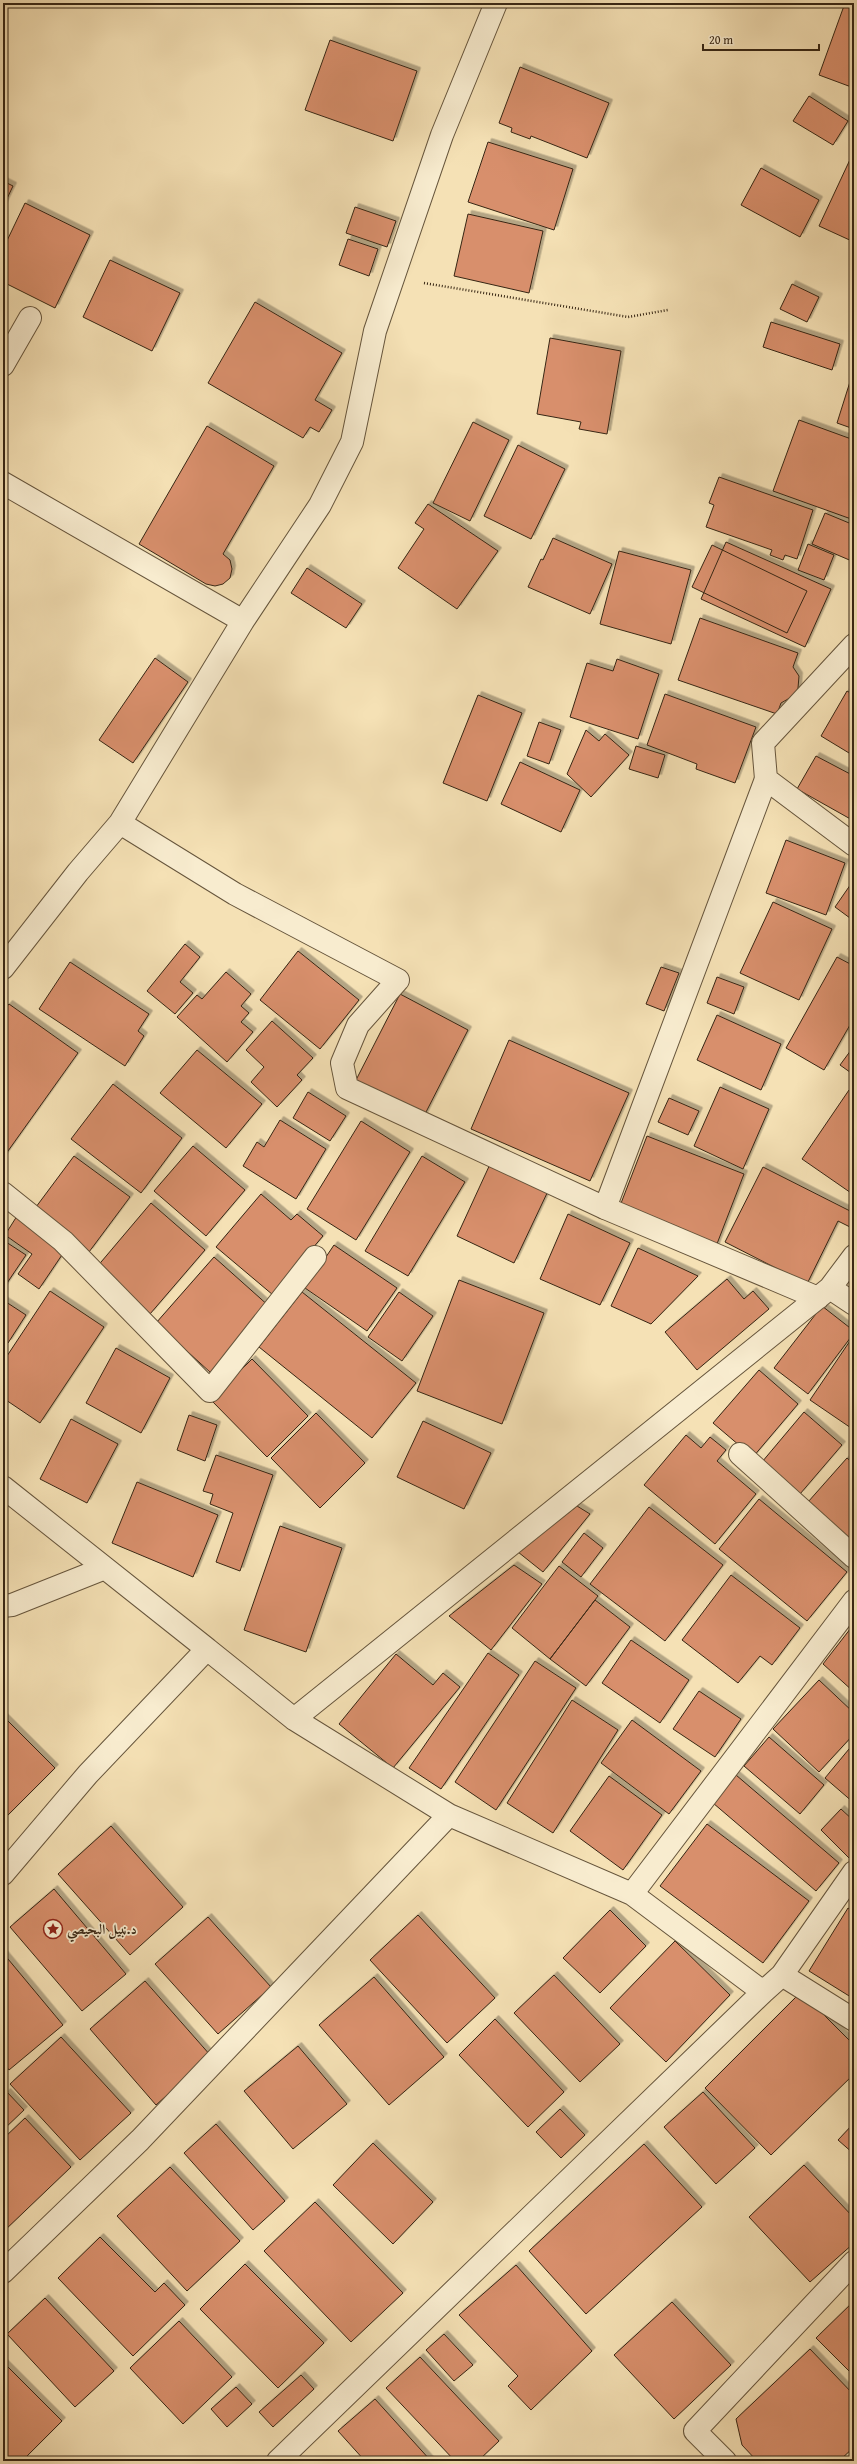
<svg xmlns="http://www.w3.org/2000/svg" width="857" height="2464" viewBox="0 0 857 2464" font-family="'Gentium Book Plus',Amiri,serif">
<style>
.building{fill:#d88f6c;stroke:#372614;filter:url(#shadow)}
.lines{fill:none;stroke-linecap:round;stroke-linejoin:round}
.lane-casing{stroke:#66553c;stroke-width:24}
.street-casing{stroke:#66553c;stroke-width:24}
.path{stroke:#372614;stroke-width:2.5;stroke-dasharray:1 2;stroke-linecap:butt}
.lane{stroke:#f8eccf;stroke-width:22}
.street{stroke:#f8eccf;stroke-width:22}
.labels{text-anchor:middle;stroke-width:3.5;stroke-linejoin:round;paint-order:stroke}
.poi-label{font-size:14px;font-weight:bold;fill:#372614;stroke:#f8eccf;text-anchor:start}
</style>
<defs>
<filter id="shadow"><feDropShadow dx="3.5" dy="-3.5" stdDeviation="0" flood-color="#0004"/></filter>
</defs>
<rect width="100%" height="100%" fill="#f5e1b5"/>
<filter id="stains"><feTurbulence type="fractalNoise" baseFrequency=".005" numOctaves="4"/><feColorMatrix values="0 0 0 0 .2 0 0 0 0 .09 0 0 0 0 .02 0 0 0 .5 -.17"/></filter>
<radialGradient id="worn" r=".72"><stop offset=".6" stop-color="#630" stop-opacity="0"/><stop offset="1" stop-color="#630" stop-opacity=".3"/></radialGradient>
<!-- building -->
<path class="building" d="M453 3H464L462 7Z
M845 3H854V88L819 75Z
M330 40 417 71 393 141 305 110Z
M520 67 609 103 587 158 531 136 530 139 511 132 512 128 499 123Z
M809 96 848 121 833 145 793 121Z
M488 142 573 169 554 230 468 202Z
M854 151V242L819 226Z
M761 168 819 200 800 237 741 205Z
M3 181 13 186 3 207Z
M25 203 90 235 55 308 3 282V249Z
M355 207 396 221 387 247 346 233Z
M468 214 543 231 529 293 454 276Z
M348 239 378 249 369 276 339 265Z
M110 260 180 293 152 351 83 317Z
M792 284 819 297 807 322 780 309Z
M255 302 342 353 315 400 332 410 319 432 310 427 303 438 208 383Z
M771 322 840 344 832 370 763 347Z
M550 338 621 351 607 434 579 429 581 422 537 414Z
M854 369V429L837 423Z
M799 420 854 440V520L773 491Z
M473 422 509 440 470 521 433 503Z
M207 426 274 466 223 554 230 560 232 569 230 578 223 584 215 586 206 584 139 544Z
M518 445 565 469 531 539 484 516Z
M719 477 813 510 797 559 785 555 783 560 770 555 772 550 706 527 714 505 709 503Z
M428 504 498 551 457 609 398 568 424 529 415 523Z
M825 513 854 525V562L812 544Z
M553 538 612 564 590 614 528 587 541 559 543 560Z
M726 542 831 589 805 647 701 599Z
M808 544 834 555 824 580 798 570Z
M712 545 807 591 787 633 692 587Z
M619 551 691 570 671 644 600 624Z
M307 568 362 604 346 628 291 593Z
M700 618 798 653 793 667 799 676 798 688 795 695 781 703 777 714 678 680Z
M155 658 188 682 133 763 99 740Z
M617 659 659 674 638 739 570 717 587 663 613 671Z
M847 691 854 695V756L821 736Z
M665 694 756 727 735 783 696 769 697 764 647 745Z
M478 695 522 713 487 801 443 783Z
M539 722 561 730 549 764 527 756Z
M586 730 599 741 605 734 629 755 591 797 567 774Z
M636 746 665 755 658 778 629 769Z
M816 756 854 776V821L797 789Z
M520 762 580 790 561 832 501 804Z
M786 840 845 863 826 915 766 893Z
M853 881H854V921L835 907Z
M773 902 832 929 799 1000 740 973Z
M185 944 200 957 180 982 193 993 175 1014 147 991Z
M298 951 359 1000 320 1049 260 1000Z
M837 957 854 966V1018L824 1070 786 1048Z
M70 962 149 1014 138 1031 144 1036 125 1066 39 1009Z
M661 967 679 973 664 1011 646 1004Z
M226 972 251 994 241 1006 249 1013 241 1022 253 1032 227 1062 177 1017 197 995 202 999Z
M717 977 744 987 734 1014 707 1003Z
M400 994 468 1030 424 1116 356 1080Z
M9 1004 78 1053 3 1158V1011Z
M717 1015 781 1044 761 1090 697 1060Z
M272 1021 313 1058 297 1075 302 1080 277 1107 251 1082 264 1067 246 1050Z
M509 1040 629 1093 590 1181 471 1129Z
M854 1046V1075L840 1065Z
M197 1050 262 1104 226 1148 160 1093Z
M113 1084 182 1138 141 1193 71 1139Z
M720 1087 769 1109 743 1169 694 1146Z
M849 1090 854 1093V1195L802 1159Z
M308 1092 346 1116 330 1141 293 1118Z
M669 1098 699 1111 688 1135 658 1122Z
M280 1120 326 1149 296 1199 243 1166 257 1142 264 1147Z
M361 1121 410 1152 356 1240 307 1209Z
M647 1136 744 1174 715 1249 618 1211Z
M193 1146 245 1190 206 1236 154 1191Z
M74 1156 130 1197 89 1252 33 1211Z
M422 1156 465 1182 408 1276 365 1251Z
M491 1162 549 1189 514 1263 457 1236Z
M763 1167 854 1213V1229L838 1221 807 1284 725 1242Z
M261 1194 291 1220 297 1214 323 1236 273 1295 216 1247Z
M151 1203 205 1250 150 1314 96 1268Z
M568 1214 630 1243 600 1305 540 1279Z
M17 1216 66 1249 39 1289 18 1274 32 1254 5 1235Z
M3 1240 26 1255 3 1289Z
M334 1245 397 1288 367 1331 305 1288Z
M638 1248 698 1276 651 1324 611 1306Z
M214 1257 270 1307 211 1373 156 1323Z
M727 1279 744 1299 753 1291 769 1309 697 1370 665 1332Z
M459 1280 544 1313 502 1424 417 1391Z
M50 1291 104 1327 40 1423 3 1398V1362Z
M302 1292 416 1383 372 1438 259 1347Z
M399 1292 433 1316 402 1361 368 1337Z
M3 1300 26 1315 8 1343 3 1340Z
M822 1306 854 1331V1333L808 1394 774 1368Z
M854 1335V1430L810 1400Z
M116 1348 170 1378 141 1433 86 1403Z
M252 1359 308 1416 267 1457 211 1400Z
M759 1370 798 1404 753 1457 713 1423Z
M804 1412 842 1445 800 1494 762 1462Z
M316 1413 365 1463 320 1508 271 1458Z
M189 1415 217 1425 205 1461 177 1450Z
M71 1419 118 1444 87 1503 40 1479Z
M423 1421 491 1453 464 1509 397 1477Z
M686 1435 701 1448 710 1437 726 1450 717 1461 756 1494 715 1544 644 1485Z
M216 1455 273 1475 240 1571 216 1562 233 1513 210 1504 213 1494 203 1491Z
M847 1458 854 1464V1543L808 1502Z
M137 1482 218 1515 193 1577 112 1543Z
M759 1499 847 1572 807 1621 719 1549Z
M577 1506 590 1514 543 1572 518 1552Z
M649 1507 723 1565 665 1641 590 1584Z
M280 1526 342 1548 306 1652 244 1630Z
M584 1533 603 1548 581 1577 562 1562Z
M514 1565 542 1584 491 1650 449 1616Z
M559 1566 598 1596 550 1659 512 1628Z
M731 1575 800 1628 772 1665 760 1656 738 1683 682 1640Z
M595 1600 630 1627 586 1686 550 1659Z
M854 1624V1692L823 1664Z
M631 1640 689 1680 660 1723 602 1683Z
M488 1653 519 1675 441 1789 409 1768Z
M396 1654 433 1685 443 1673 460 1687 393 1768 339 1724Z
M535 1661 576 1688 496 1810 455 1782Z
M819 1680 854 1713V1734L819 1772 773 1729Z
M699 1691 741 1719 715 1757 673 1729Z
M572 1700 618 1730 553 1833 507 1803Z
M3 1716 55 1768 3 1820Z
M632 1720 701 1771 669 1814 601 1763Z
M769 1737 824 1785 800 1814 744 1766Z
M854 1743V1803L825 1778Z
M736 1775 839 1863 816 1891 713 1803Z
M609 1776 662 1815 623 1870 570 1831Z
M841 1809 854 1821V1853L849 1858 821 1830Z
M707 1824 809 1901 763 1963 660 1886Z
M111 1826 183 1907 130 1955 58 1874Z
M54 1889 126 1974 82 2011 10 1927Z
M848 1908 854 1912V1999L809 1971Z
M610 1910 646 1946 600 1993 563 1958Z
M418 1915 495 1998 447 2043 370 1960Z
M208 1917 271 1987 218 2034 155 1964Z
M675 1941 730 1995 666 2062 610 2008Z
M3 1953 63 2025 9 2070 3 2062Z
M554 1975 620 2044 580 2082 514 2013Z
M374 1977 444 2057 389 2105 319 2025Z
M145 1981 211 2056 156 2105 90 2029Z
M801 1992 854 2045V2074L771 2155 705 2088Z
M495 2019 564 2092 528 2127 459 2055Z
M61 2037 131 2113 80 2160 10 2084Z
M298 2046 347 2104 293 2149 244 2091Z
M7 2092 24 2110 3 2130V2096Z
M703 2092 755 2148 716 2184 664 2127Z
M560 2109 585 2135 561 2158 536 2132Z
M25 2118 71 2167 3 2232V2139Z
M854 2123V2154L838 2140Z
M216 2124 285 2201 253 2230 184 2153Z
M373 2143 433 2202 393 2244 333 2185Z
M644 2144 702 2207 586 2314 529 2251Z
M804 2165 854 2218V2243L810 2282 749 2217Z
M170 2167 240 2241 187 2291 117 2216Z
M315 2202 403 2293 351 2342 264 2251Z
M100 2237 155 2292 164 2283 185 2305 133 2356 58 2278Z
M245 2264 324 2343 278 2388 200 2309Z
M516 2265 592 2351 531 2410 508 2386 518 2376 459 2315Z
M45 2298 114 2371 75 2407 7 2334Z
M854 2301V2376L816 2338Z
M672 2302 731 2365 674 2419 614 2355Z
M179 2321 232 2377 183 2424 130 2368Z
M444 2334 473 2365 454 2381 426 2350Z
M810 2349 854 2395V2447L839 2461H757L742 2445 736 2419Z
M420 2357 499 2441 478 2461H455L386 2388Z
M3 2362 62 2421 22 2461H3Z
M301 2375 314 2389 273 2427 259 2412Z
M236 2387 252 2404 227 2427 211 2409Z
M375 2399 431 2461H365L338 2431Z"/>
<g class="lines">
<!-- lane casing -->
<g class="lane-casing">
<path id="lane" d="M605 1208 766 779
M740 1454 854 1557"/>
</g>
<!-- street casing -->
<g class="street-casing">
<path id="street" d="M3 365 30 318
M3 483 243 621
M854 645 763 743 766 779 854 845
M120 823 235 894 398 980 358 1025 342 1063 347 1088 605 1208 818 1298
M3 968 78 872 120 823 243 621 320 505 352 442 375 331 442 135 496 3
M3 1193 63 1241 210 1391 315 1257
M830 1288 854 1304
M3 1487 207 1649 88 1774 3 1874
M3 1606 12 1605 105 1568
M207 1649 294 1719 449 1815 632 1894 763 1992 782 1975 854 2020
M294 1719 830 1288 854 1256
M632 1894 854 1601
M782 1975 854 1872
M3 2272 140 2140 449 1815
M278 2461 763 1992
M725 2461 695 2431 854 2262"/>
</g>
<!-- path -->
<path class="path" d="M424 283 628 317 668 310"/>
<!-- lane -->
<use href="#lane" class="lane"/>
<!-- street -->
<use href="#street" class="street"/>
</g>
<!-- icons -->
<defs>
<g id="sight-ring" transform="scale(1)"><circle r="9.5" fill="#f8eccf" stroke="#8f2418" stroke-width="1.5"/><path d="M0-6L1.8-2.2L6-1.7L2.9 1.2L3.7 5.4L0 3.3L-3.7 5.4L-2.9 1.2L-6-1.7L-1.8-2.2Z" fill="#8f2418"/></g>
</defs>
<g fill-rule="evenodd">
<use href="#sight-ring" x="53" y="1929"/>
</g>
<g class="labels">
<!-- poi labels -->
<g class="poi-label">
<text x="67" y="1934">د.نبيل البحيصي</text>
</g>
</g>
<!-- margin -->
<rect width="857" height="2464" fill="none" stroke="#f5e1b5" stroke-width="16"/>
<rect x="4" y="4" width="849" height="2456" fill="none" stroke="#372614" stroke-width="2"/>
<rect x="8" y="8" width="841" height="2448" fill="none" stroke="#372614"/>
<!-- scale -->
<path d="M703 44v6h116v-6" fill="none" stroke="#372614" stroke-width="2"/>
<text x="709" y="44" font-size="12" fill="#372614" stroke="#f8eccf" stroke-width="3" paint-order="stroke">20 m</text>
<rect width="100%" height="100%" filter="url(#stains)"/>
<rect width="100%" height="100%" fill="url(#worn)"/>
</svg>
